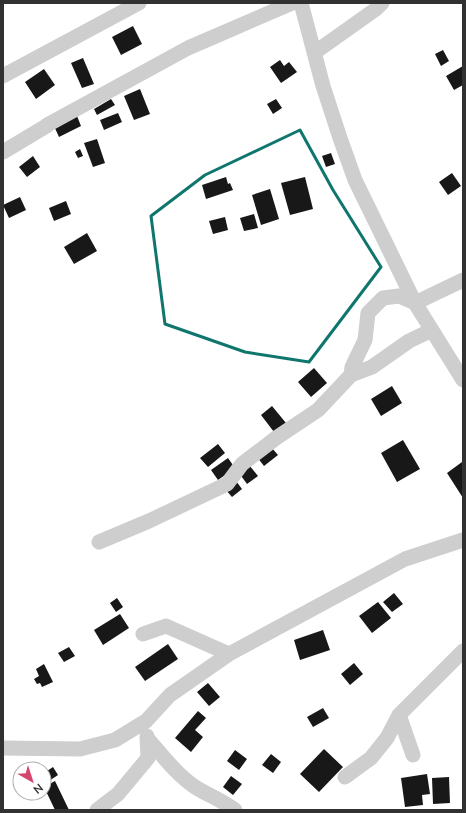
<svg xmlns="http://www.w3.org/2000/svg" width="466" height="813" viewBox="0 0 466 813" font-family="Lato,sans-serif">
<style>
.building{fill:#181818}
.lines{fill:none;stroke-linecap:round;stroke-linejoin:round}
.minor{stroke:#cecece;stroke-width:15}
.marked{fill:none;stroke:#0f766e;stroke-width:3;stroke-linejoin:round}
</style>
<rect width="100%" height="100%" fill="#fff"/>
<!-- building -->
<path class="building" d="M133 26 142 44 121 55 112 37Z
M443 50 449 61 441 66 435 54Z
M83 58 94 84 82 88 71 63Z
M280 60 284 66 289 62 297 72 281 83 270 67Z
M463 66V85L454 90 446 76Z
M44 69 55 85 36 99 25 82Z
M140 89 150 114 134 120 124 96Z
M111 99 115 105 97 115 94 109Z
M276 99 282 108 273 114 267 104Z
M118 113 122 122 104 130 100 120Z
M77 116 81 126 59 137 54 126Z
M97 139 105 163 93 167 84 143Z
M80 149 83 156 78 158 75 152Z
M331 153 335 164 326 167 322 156Z
M33 156 40 167 27 177 19 167Z
M452 173 461 186 448 195 439 182Z
M226 177 228 184 230 183 233 190 206 199 202 185Z
M305 177 313 209 290 215 281 183Z
M270 189 279 219 261 225 252 195Z
M20 197 26 210 9 218 3 205Z
M66 201 71 214 54 221 49 208Z
M254 214 258 228 244 231 240 218Z
M225 217 228 230 213 234 209 221Z
M87 233 97 251 74 264 64 247Z
M314 368 327 383 311 397 298 382Z
M392 386 402 403 381 416 371 399Z
M272 406 286 423 274 432 261 415Z
M403 440 420 469 397 482 381 453Z
M218 444 225 453 208 467 200 458Z
M271 447 278 455 264 466 257 457Z
M228 458 235 468 218 480 211 470Z
M462 462 463 463V498L447 473Z
M249 465 258 476 247 484 239 473Z
M236 481 242 489 232 497 225 489Z
M394 593 403 604 392 612 383 602Z
M117 598 123 607 116 612 110 603Z
M378 602 391 618 372 633 359 616Z
M120 614 129 628 103 645 94 630Z
M323 630 330 650 300 660 294 640Z
M168 644 178 659 145 681 135 667Z
M69 647 75 656 64 662 58 653Z
M354 663 363 674 350 685 341 674Z
M44 664 53 682 42 687 40 683 37 684 34 679 39 676 36 669Z
M208 683 220 697 209 706 197 692Z
M323 708 329 718 313 727 307 717Z
M198 711 206 718 195 730 203 737 191 752 175 738Z
M324 749 343 767 319 792 300 774Z
M235 750 247 759 239 770 227 761Z
M271 754 281 762 273 773 262 765Z
M53 767 58 775 46 783 44 779V773Z
M427 774 430 794 422 795 423 805 405 807 401 778Z
M231 776 242 784 233 795 223 787Z
M449 777 450 803 433 804 432 778Z
M55 781 69 810H55L44 787Z"/>
<g class="lines">
<!-- minor -->
<path class="minor" d="M301 3 323 86 340 138 355 180 415 303 463 380
M314 53 376 9 382 3
M3 76 139 3
M3 152 48 125H47L188 48 292 3
M351 375 372 367 409 341 432 330
M99 542 149 521 227 484 242 464 276 438 318 410 351 375 352 367 365 340 368 313 383 298 399 296 415 303 463 280
M143 634 166 626 229 654
M399 715 413 755
M147 738C162 755 176 774 195 787 208 795 223 801 235 810
M3 748 80 749 115 740 146 721 170 695 229 654 405 559 463 540
M345 777 371 758 387 738 399 715 463 651
M97 810 118 794 148 758 147 736"/>
</g>
<!-- marked area -->
<path class="marked" d="M300 130 333 190 381 267 309 362 245 352 165 324 151 216 205 175Z"/>
<!-- border -->
<rect width="466" height="813" fill="none" stroke="#313131" stroke-width="8"/>
<!-- north arrow -->
<g transform="translate(32 781) rotate(141)"><circle r="19" fill="#ffffff" stroke="#adadad"/>
<path d="M0-3L7 15L0 10L-7 15Z" fill="#d5466e"/>
<text y="-6" font-size="11" font-weight="bold" text-anchor="middle" fill="#313131">N</text>
</g>
</svg>
